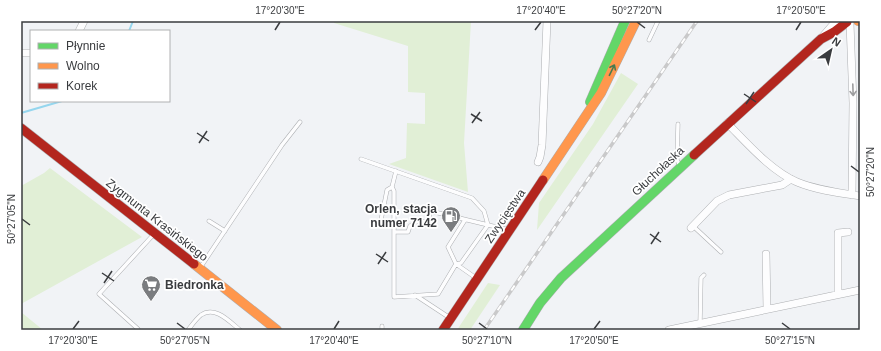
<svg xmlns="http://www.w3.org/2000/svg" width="881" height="351" viewBox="0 0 881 351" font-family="Arial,sans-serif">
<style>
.green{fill:#e1efd6}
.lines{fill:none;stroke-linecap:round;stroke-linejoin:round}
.stream{stroke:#95d6ee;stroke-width:2}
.lane-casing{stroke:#adafb2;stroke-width:4.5}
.street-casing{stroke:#adafb2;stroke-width:8}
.fast-casing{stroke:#adafb2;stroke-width:10}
.slow-casing{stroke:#adafb2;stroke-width:10}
.jam-casing{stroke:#adafb2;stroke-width:10}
.lane{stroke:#fdfdfe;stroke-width:3.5}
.street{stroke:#fdfdfe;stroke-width:7}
.fast{stroke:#63d668;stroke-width:9}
.slow{stroke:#ff974d;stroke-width:9}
.jam{stroke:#b3261e;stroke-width:9}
.rail-casing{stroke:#c9c9ca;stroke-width:3.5}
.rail{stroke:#fff;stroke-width:2;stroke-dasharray:6;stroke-linecap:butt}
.oneway{stroke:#4a7a4f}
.oneway2{stroke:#9c9c9e}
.ticks{fill:none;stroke:#3a3c3f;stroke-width:1.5}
.labels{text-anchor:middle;stroke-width:3.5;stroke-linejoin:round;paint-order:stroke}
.street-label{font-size:12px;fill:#3a3c3f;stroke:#fff}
.poi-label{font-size:12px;font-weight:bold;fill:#3a3c3f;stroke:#fff;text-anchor:end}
.neatline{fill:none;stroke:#3a3c3f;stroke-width:1.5}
.ticks-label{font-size:10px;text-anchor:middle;fill:#3a3c3f}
</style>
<rect width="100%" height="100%" fill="#f1f3f6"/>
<!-- green -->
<path class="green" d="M334 21H471L464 143 468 192 389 164 406 158 407 123 425 124V93L408 92V46L334 23Z
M621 73 638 84 537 230 539 203 593 124Z
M50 168 142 237 21 304V186L44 173Z
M488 283 500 285 470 330H457Z
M21 312 43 330H21Z"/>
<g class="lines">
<!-- stream -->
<path class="stream" d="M129 31 133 21
M21 113 62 101"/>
<!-- lane casing -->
<g class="lane-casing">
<path id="lane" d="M649 40 658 21
M678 124 677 160 680 166
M361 159 472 198 484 211 488 225 461 263 456 264 438 294 394 297V191L392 187
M465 220 448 247 456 264 476 278
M209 221 225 231
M380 225 387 190 392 187 396 171
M693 226 721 252
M394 232H408L410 226 416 222 429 221 430 211 509 230
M200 268 282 145 300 122
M415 295 450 318
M700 323 701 278 704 275
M382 326V330
M138 329 99 294 154 234
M188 330C192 325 196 319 201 315 215 305 230 322 240 330"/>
</g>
<!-- street casing -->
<g class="street-casing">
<path id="street" d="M850 23 853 103 852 195
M79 31 84 21
M823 36 836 21
M21 53H31
M727 123C747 143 771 171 797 182 816 190 840 193 860 196
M538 162 540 157 542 145 547 21
M691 228 717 201 729 195 782 185 791 179
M766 254 767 309
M838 294V233L848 232
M669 330 860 290"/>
</g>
<!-- fast casing -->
<g class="fast-casing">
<path id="fast" d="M590 102 625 21
M523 330 540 303 561 278 694 155"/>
</g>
<!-- slow casing -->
<g class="slow-casing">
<path id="slow" d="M858 21H860
M543 180 601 93 636 21
M194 264 277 330"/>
</g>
<!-- jam casing -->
<g class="jam-casing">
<path id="jam" d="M21 128 194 264
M694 155 821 39 834 32 847 22
M443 330 543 180"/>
</g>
<!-- lane -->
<use href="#lane" class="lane"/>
<!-- street -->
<use href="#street" class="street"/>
<!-- fast -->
<use href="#fast" class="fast"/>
<!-- slow -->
<use href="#slow" class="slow"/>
<!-- jam -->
<use href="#jam" class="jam"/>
<!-- rail casing -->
<g class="rail-casing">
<path id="rail" d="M484 330 697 21"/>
</g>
<!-- rail -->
<use href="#rail" class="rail"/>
</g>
<!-- one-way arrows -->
<defs><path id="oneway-shaft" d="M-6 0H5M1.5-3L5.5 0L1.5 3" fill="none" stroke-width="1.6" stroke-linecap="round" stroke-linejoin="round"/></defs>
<use class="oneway" href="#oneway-shaft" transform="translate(612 70) rotate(-64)"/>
<use class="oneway2" href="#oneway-shaft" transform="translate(853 90) rotate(88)"/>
<!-- ticks -->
<path class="ticks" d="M637 22 645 28M275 30 280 22M535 30 541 22M796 30 801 22M744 94 756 102M746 104 754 92M471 114 482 121M472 123 480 112M197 133 209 141M199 143 207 131M851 166 859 172M22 219 30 225M650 234 661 242M651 244 659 232M376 254 388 262M378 264 386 252M102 273 114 281M104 283 112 271M177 323 185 329M479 323 487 329M782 323 790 329M73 329 79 321M334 329 339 321M594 329 600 321"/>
<!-- icons -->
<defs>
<g id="fuel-pin" transform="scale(1)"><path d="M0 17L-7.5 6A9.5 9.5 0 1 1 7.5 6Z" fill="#7a7c7f" stroke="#fff"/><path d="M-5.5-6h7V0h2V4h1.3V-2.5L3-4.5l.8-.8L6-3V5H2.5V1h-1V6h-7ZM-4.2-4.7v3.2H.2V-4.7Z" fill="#fff"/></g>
<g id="supermarket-pin" transform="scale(1)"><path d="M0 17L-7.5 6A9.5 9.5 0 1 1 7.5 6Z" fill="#7a7c7f" stroke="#fff"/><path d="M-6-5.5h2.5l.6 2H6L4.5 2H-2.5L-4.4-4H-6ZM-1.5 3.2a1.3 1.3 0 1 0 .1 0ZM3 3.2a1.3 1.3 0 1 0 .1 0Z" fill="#fff"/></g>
</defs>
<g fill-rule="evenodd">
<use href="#fuel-pin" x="451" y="216"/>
<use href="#supermarket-pin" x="151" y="285"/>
</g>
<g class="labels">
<!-- street labels -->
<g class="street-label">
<text transform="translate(658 171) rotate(-43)" y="4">Głuchołaska</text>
<text transform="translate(505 216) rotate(-56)" y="4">Zwycięstwa</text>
<text transform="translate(157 220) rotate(38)" y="4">Zygmunta Krasińskiego</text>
</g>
<!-- poi labels -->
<g class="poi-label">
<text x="437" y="213">Orlen, stacja<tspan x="437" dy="14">numer 7142</tspan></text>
<text x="165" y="289" text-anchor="start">Biedronka</text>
</g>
</g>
<!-- border -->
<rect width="881" height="351" fill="none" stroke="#ffffff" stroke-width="44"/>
<!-- legend -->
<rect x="30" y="30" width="140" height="72" fill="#ffffff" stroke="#b0b1b2"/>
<rect x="38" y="43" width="20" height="6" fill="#63d668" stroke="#b0b1b2"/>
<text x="66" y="50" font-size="12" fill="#3a3c3f">Płynnie</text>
<rect x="38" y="63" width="20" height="6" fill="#ff974d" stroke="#b0b1b2"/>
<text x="66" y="70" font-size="12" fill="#3a3c3f">Wolno</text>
<rect x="38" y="83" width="20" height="6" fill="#b3261e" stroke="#b0b1b2"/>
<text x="66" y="90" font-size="12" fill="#3a3c3f">Korek</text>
<!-- north arrow -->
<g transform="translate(831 50) rotate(34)" stroke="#ffffff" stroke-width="3" paint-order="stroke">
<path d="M0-3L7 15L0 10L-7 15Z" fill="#3a3c3f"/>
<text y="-6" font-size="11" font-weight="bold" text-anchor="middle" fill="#3a3c3f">N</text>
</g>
<rect x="22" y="22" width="837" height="307" class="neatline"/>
<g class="ticks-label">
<text x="280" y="14">17°20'30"E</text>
<text x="541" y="14">17°20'40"E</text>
<text x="637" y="14">50°27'20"N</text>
<text x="801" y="14">17°20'50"E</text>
<text transform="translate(870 172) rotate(-90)" y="4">50°27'20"N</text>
<text transform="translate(11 219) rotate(-90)" y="4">50°27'05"N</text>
<text x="73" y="344">17°20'30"E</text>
<text x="185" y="344">50°27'05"N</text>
<text x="334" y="344">17°20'40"E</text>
<text x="487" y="344">50°27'10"N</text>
<text x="594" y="344">17°20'50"E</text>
<text x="790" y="344">50°27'15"N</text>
</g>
</svg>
